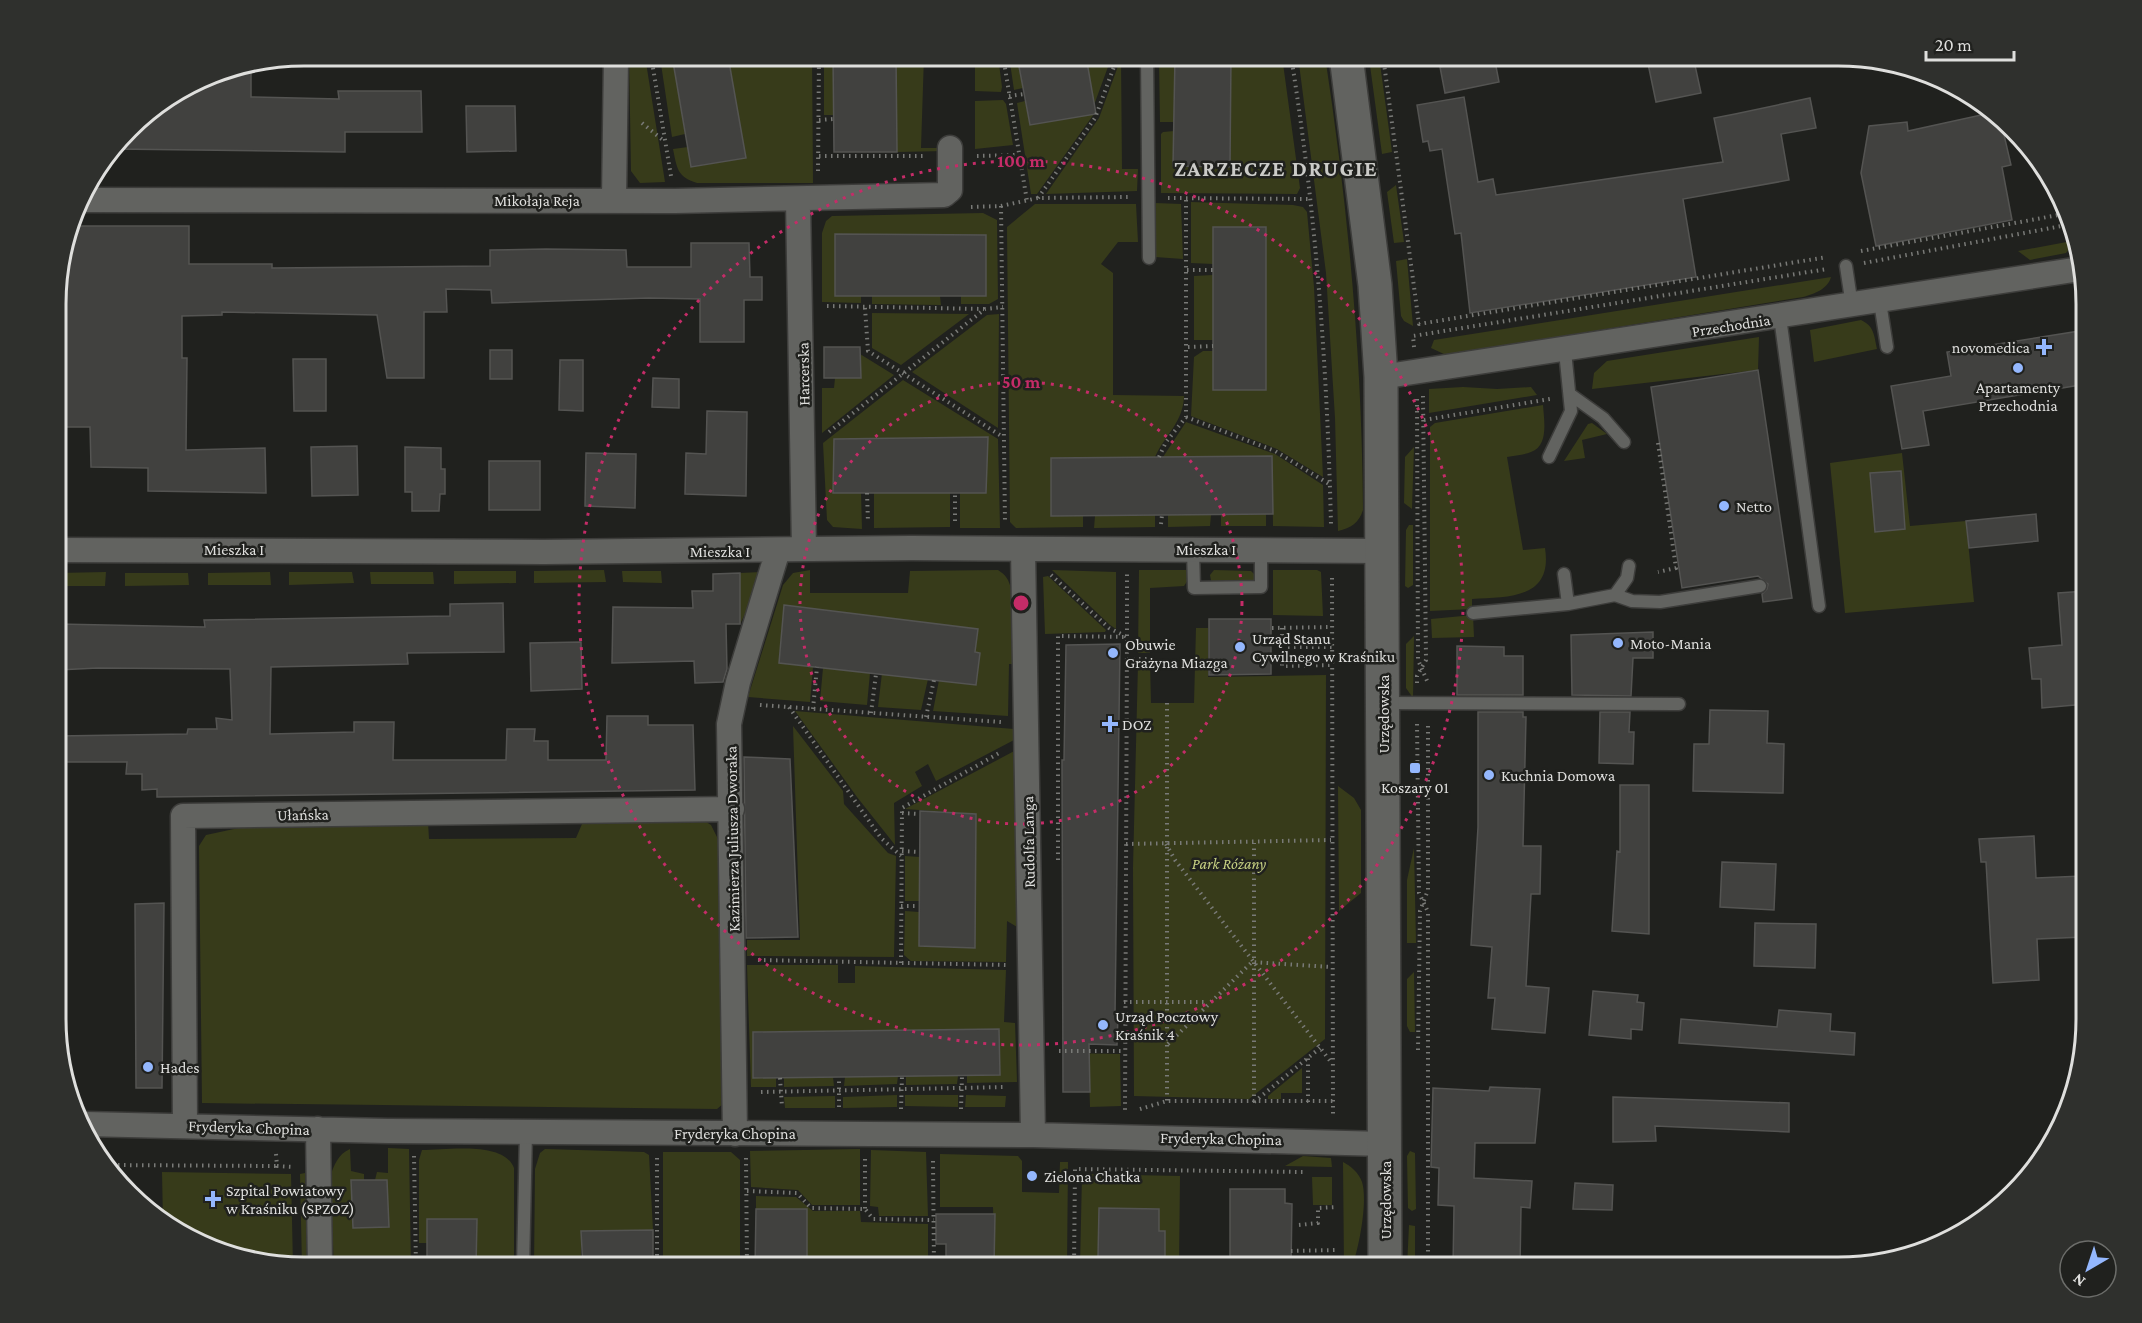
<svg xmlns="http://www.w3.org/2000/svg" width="2142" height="1323" viewBox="0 0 2142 1323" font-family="'Crimson Pro',serif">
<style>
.green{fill:#373b1a}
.building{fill:#41413f;stroke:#545452;stroke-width:1.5}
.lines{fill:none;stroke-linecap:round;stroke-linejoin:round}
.lane-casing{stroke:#3d3d3b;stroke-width:15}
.street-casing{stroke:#3d3d3b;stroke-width:27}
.secondary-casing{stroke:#3d3d3b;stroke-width:36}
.path{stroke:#797a77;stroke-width:4;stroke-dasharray:1.5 4.5;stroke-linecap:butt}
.lane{stroke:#626360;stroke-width:12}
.street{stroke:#626360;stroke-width:24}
.secondary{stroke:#626360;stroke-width:33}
.ring{fill:none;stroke:#c52c68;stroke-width:3;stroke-dasharray:3 6}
.poi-dot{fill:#94b7fd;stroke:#20211e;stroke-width:2}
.labels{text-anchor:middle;stroke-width:5;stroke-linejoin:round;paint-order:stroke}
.street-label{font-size:16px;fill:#dfdfdd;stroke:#20211e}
.poi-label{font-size:16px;fill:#dfdfdd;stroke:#20211e;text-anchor:start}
.park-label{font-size:16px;font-style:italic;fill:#c6d082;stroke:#20211e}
.district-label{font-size:22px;font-weight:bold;letter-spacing:1.5px;fill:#cbcbc8;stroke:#20211e}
.rim{fill:none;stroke:#dfdfdd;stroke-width:3}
.centre{fill:#c52c68;stroke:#20211e;stroke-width:3}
.ring-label{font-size:18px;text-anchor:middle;font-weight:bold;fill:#c52c68;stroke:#20211e;stroke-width:5;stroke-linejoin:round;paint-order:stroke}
</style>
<rect width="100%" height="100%" fill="#20211e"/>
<!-- green -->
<path class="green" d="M629 56H645L665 182 640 183 631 171Z
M728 56H812L813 183H697C677 177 677 168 673 149L688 147 692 167 745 158Z
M824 56H833L834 115H824Z
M896 56H924L921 148H945V151L897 152Z
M975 56H998L1002 87 1001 92 975 91Z
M1009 56H1017L1023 88 1014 90Z
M1086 56H1112L1094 105Z
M1231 56H1282L1300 188 1297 194 1161 193V134L1163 132 1174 131V166L1230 167Z
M1298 56H1325C1348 207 1362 357 1363 510 1359 523 1351 528 1338 531L1335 418 1326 273Z
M1379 56 1392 152 1382 154 1369 58Z
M1121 58 1122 169H1138L1137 191 1046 194 1099 118Z
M1159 59H1175L1174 122H1160Z
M673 60 685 134 672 137 661 64Z
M1003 100 1006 104 1013 145 975 149V101Z
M1025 101 1030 125 1094 114 1037 194H1031L1017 103Z
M1396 185 1404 242 1394 243 1387 192Z
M1191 202 1293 205 1303 207 1307 212 1314 287 1323 477 1277 449 1191 416 1194 357 1203 351H1213V390L1266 389V227H1213V264L1191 263Z
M1155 203 1181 204 1183 259 1155 257Z
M1035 204H1136L1138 242H1118L1101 264 1113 273V395L1184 396C1183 423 1166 433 1155 457L1051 458V516L1083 515V527L1016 528 1010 522 1007 227Z
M983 213 997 220 998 299 989 304H961V296H986V235L835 234V295L861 296V303L822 302V233L826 221 832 216Z
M2072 241 2073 244 2066 253 2030 260 2018 251Z
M1407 259 1413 326 1404 321 1401 316 1396 261Z
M1213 275V340H1194V276Z
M1831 277C1828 289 1814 294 1803 297L1446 355 1431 348 1434 340Z
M872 296H940L941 305 872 304Z
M872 313 969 314 901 365 872 348Z
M999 314 998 428 912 372 987 315Z
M1861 320C1874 326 1874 335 1877 349L1814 362 1810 330Z
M1759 337 1758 370 1592 389 1594 373 1607 361Z
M860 354 894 375 822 433V388H834L835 378H861Z
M903 380 998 439 1000 528H960V492L986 493 988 437 834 439 861 492 862 529 833 527 827 520 823 443Z
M1463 387 1497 389 1531 387 1537 395 1429 413V389Z
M1543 405C1544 420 1549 446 1531 452 1524 455 1515 455 1507 457L1523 550 1545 548C1553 599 1509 597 1472 599V609L1430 611V427L1435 423Z
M1186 422 1275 454 1323 485 1324 527 1273 526 1272 456 1163 457Z
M1592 423 1607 434 1582 440 1585 458 1564 461 1588 424Z
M1414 447 1412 509 1404 503 1405 457Z
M1902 453 1910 526 1966 521 1974 602 1845 613 1830 463Z
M950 492V527L874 528V493Z
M1266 514V526H1221V515Z
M1155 515V527L1094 528 1095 516Z
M1168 515H1211L1210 526 1168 527Z
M1409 525H1413V585L1408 588 1405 586 1406 530Z
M604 570 606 582 534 583V571Z
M810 570V593H908L910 571 998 570C1006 575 1009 580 1011 589L1014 664H1009L1008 716 933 711 939 680 976 684 980 653 784 606 779 663 813 667 810 702 748 697 783 585 793 573Z
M1052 570 1116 572V629L1110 625Z
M1139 570H1188V580L1184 586 1150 588V653H1138Z
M1214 570 1251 571 1255 575 1254 582 1212 586 1210 575Z
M1273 570H1317L1321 572 1323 616 1273 615Z
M454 571H516V583L454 584Z
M622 571H661L662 583 623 582Z
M106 572 105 586H58V573Z
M270 572 271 585H208V573Z
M289 572H352L354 583 289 585Z
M370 572H433L434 584H371Z
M761 572 760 584 740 624V573Z
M125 573H188L189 585 125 586Z
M1048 576 1106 630 1105 632 1045 634 1043 577Z
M1473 615 1474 637 1432 638 1431 619Z
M1196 628H1208V677L1326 675 1325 1039 1249 1099 1134 1096 1133 868 1138 663H1150L1151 703H1194Z
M1414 636 1413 698 1406 688V644Z
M823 668 870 673 867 705 820 701Z
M882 673 928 679 921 710 878 707Z
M795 711 1014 729V740L936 781 928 764 915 772 922 786 894 803 895 845 857 797Z
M793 726 843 791 844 804 888 853 896 856 894 957 747 956V940H800Z
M1020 748 1019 928 1007 921 1006 962 911 961 904 955 905 911 919 912V946L975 947 976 814 905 809Z
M1338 786 1354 798 1361 810V893L1339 911Z
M703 820 711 825 718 839 724 1103 717 1109 202 1103 199 846 206 835 262 823 428 822 429 839 576 838 582 824 591 822Z
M1414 848 1416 943H1407V880Z
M905 856 920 857 919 901H905Z
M747 965H838V983H855V966L1006 970 1004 1022 1015 1023 1017 1082 967 1083V1075H1000L999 1029 753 1032V1078H776V1087H751Z
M1414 972 1415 1032H1410L1407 1026V979Z
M1063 1053 1120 1054 1121 1106 1090 1107 1089 1076H1063Z
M1302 1068V1093H1281V1099H1268V1096Z
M898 1076 897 1084 844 1086 845 1077Z
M906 1076H958L957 1084 906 1085Z
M833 1077 834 1086 784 1087V1078Z
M897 1095V1107L843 1108V1097Z
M905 1095H958V1107L905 1106Z
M966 1095 1006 1096 1005 1107H965Z
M835 1096V1108H785L784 1097Z
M388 1148 409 1149 411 1267H334L330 1177C334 1165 338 1154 350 1149L351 1171 364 1174V1180H351L353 1228 388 1227 387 1180H375L377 1172 388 1173Z
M545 1149 644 1152 649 1155 653 1230 581 1231V1267H534L535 1169 540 1153Z
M860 1149V1205H812L798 1190 751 1187 750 1151Z
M422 1150C447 1150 504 1141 514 1168V1267H476V1219H427V1243H419V1160Z
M871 1150 926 1152 928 1216H879L878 1207 870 1206Z
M1410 1151 1415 1153 1416 1209 1412 1211 1408 1208 1407 1156Z
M663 1152H731L740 1160V1267H663Z
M940 1154 1018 1156 1022 1161V1192L1059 1193 1060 1162H1068L1067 1267H995L993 1207H940Z
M1303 1156 1331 1158 1332 1167 1285 1166Z
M1343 1162C1351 1166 1359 1173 1362 1182 1368 1201 1359 1248 1352 1267H1344Z
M162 1172 291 1174 293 1266 240 1259 166 1226 163 1222Z
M305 1173 307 1267H302L300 1174Z
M1082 1174 1180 1176 1179 1267H1165V1232L1159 1231V1209L1099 1208 1098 1256 1103 1257 1102 1267H1080Z
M1312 1177H1332V1205H1313Z
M756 1196 796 1197 813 1211H860L861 1222 928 1224V1267H807V1210L756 1209Z
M1409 1225 1415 1226V1267H1407Z"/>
<!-- building -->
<path class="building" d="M672 56H728L746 158 691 167Z
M833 56H896L897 152H834Z
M1017 56H1086L1096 114 1030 125Z
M1175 56H1231L1230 167 1173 166Z
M1448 56H1494L1499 82 1445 93 1440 67 1449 65Z
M1664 56H1693L1701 93 1656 102 1647 59Z
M251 66V97L339 99 338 91H421L422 132H345V152L116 149 141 117 209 74Z
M1464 97 1478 182 1493 179 1496 195 1723 162 1714 118 1735 114 1810 98 1816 128 1781 134 1789 180 1683 199 1696 277 1470 313 1461 233 1455 234 1442 149 1430 151 1428 141 1423 142 1417 105Z
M466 106H515L516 151 467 152Z
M1990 113 2002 126 2011 165 2002 167 2012 220 1876 246 1861 173 1869 126 1907 122 1908 131Z
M72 226H189V264H272V268L490 266V250L546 249 626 250 627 267H691V243H749L750 277H762V300H744V342H700V299L649 298 492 303 491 290 446 289 447 312H424V378H387L377 315 222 312V315L182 316V358H187L186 450 265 448 266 493 148 491V468L91 467 90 427H58V272Z
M1213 227H1266V390H1213Z
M835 234 986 235V296H835Z
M2086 330V384L1923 411 1929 445 1902 449 1891 386 1951 376 1947 352Z
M824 347H860L861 378H824Z
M490 350H512V379H490Z
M293 359H326V411H294Z
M560 360H583V411L559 410Z
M1758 370 1792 598 1763 602 1762 594 1767 589 1768 584 1758 576 1682 588 1651 387Z
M653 378 679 379V408L652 407Z
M707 411 747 412 746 496 685 494 686 453 706 454Z
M988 437 986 493H833L834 439Z
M357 446 358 495 312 496 311 447Z
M405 447 441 448V469H445V494H440L439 511H412V492H405Z
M586 453 636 454 635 508 585 506Z
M1272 456 1273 514 1051 516V458Z
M489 461H540V510H489Z
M1901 471 1905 529 1875 532 1870 473Z
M2036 514 2038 541 1969 548 1966 521Z
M740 573V624H726L727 669 723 682 695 683 694 661 612 663 613 607 693 608 692 591H713V574Z
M2086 591V704L2042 708 2041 679H2032L2029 648 2062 645 2058 593Z
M503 603 504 652 407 653 408 664 271 667 270 734 354 732V722H394L393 760H506L507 729H535L534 741H548V760H606L607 716H648V725H693L695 790 157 797V789L142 790V774H126L127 762H58V736L187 734 188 729H217L216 718 232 720 230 669 98 668 58 670V624L205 627 204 620 450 616V604Z
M784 605 978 629 975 652 980 653 976 685 779 663Z
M1209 619H1271V674L1209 675Z
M1653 632V658H1633L1631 696 1572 695 1571 635Z
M581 642 582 689 531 691 530 643Z
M1120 644 1115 1015H1118L1117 1045 1089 1044 1090 1092H1063L1062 760H1064L1066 645Z
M1457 646 1504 647V656H1523V695H1457Z
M1710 710 1768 711 1767 743 1784 744 1783 793 1693 791 1694 744H1709Z
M1478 712H1523V717H1526L1523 846H1541L1540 894H1531L1526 986 1549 988 1545 1033 1492 1029 1495 998H1488L1492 947 1471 945 1478 827Z
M1600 712H1630L1629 732H1634L1633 764 1599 763Z
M744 757 790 759 798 937 746 938Z
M1620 785H1649V934L1612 931 1617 851 1620 852Z
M920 811 976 814 975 948 919 946Z
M2034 836 2036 878 2082 876 2084 937 2037 939 2039 980 1993 983 1986 862H1981L1979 839Z
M1722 862 1776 864 1774 910 1720 907Z
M164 903 162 1088H136L135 904Z
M1755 923 1816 924 1815 968 1754 966Z
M1593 991 1638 995 1637 1002 1644 1003 1642 1030 1631 1029V1039L1589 1035Z
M1779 1010 1831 1014 1830 1031 1855 1033 1854 1055 1679 1043 1681 1019 1777 1027Z
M999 1029 1000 1075 753 1078V1032Z
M1490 1087 1540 1089 1535 1143H1475L1474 1178 1532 1181 1530 1208 1521 1207 1520 1267H1453L1454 1206 1438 1205 1439 1168 1431 1167 1433 1088 1489 1091Z
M1613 1097 1789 1103V1132L1655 1126 1656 1141 1613 1142Z
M351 1180H387L389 1227 353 1228Z
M1575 1183 1613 1185 1612 1210 1573 1209Z
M1230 1189H1285V1203L1292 1204 1291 1267H1230Z
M1099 1208 1159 1209V1231H1165V1267H1102L1103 1257H1098Z
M756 1209H807V1267H755Z
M936 1214H995L994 1267H946V1244H936Z
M427 1219H477L476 1267H427Z
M653 1230V1267H583L581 1231Z"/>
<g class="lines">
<!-- lane casing -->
<g class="lane-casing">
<path id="lane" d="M1147 56 1149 258
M1846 266 1852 306
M1880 302 1887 347
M1780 317 1819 606
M1571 395 1603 418 1624 442
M1549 457 1571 411 1565 351
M1193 549 1194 588 1261 587V550
M1564 574 1568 604
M1615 595 1627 578 1629 566
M1473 613 1568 604 1615 595 1632 601 1660 602 1760 586
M1384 703 1679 704
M523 1267 526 1132"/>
</g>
<!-- street casing -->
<g class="street-casing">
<path id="street" d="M80 200 675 201 944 195 950 190V148
M614 200 616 56
M798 200 804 549
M1381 377 2080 269
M1023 549 1033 1135
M58 550 544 552 911 548 1382 551
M85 1124 388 1131 1033 1135 1384 1144
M185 1126 183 816 732 809
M318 1129 320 1267
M735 1134 729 724 738 682 778 550"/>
</g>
<!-- secondary casing -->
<g class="secondary-casing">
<path id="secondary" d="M1346 56 1375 285 1381 377 1385 1267"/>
</g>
<!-- path -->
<path class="path" d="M651 56 671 176
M1003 56 1027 201
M1291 56C1316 213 1327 364 1331 524
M1383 56 1419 324 1827 257
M1009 96 1024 94
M819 120 834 119
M642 123 664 141
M819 156H924
M977 156 1018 155
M818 171 819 56
M1038 198 1095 118 1118 56
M1168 198 1311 199
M1001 206 1005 523
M971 207 1001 206 1038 198 1128 197
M1861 251 2064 214
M1864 263 2067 225
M1187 270H1213
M827 306 984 309
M865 308 868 351 1003 437
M1188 347 1213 346
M1414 347 1413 336 1827 269
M1417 399 1418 660 1428 683
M1186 417 1275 451 1329 484
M1424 420 1550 399
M829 432 985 309 1003 307
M1658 443 1676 568 1658 572
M1159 457 1166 442 1186 417V198
M867 493 868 522
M955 521V492
M1161 524 1162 515
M1051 575 1109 628 1127 637 1125 1113
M1332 578 1333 1116
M1272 628 1331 627
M1282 628V666L1332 665
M1282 647H1332
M1127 659H1150
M1271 659H1282
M1417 683V676L1426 660 1423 396
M1167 703V1101
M760 705 1001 722
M789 707 881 838 901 856
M813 709 817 667
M871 713 876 674
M926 717 934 680
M1417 724 1419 893 1428 912V1267
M902 813 920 814
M1126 844 1331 840
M1166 844 1175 860 1331 1062
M902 851 920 852
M1058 860V636L1127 637V574
M901 906H919
M758 960 1006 965
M901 963 902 808 1001 752
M1124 1002H1207
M1168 1044 1252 962 1331 967
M1418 1050 1420 911 1428 890V723
M1059 1051H1124
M780 1078 782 1107
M761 1092 1005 1087
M1254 1102V843
M1254 1102 1320 1048
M1308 1102V1058
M839 1107V1077
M901 1109 902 1076
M961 1109 962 1076
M1140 1109 1167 1101H1333
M276 1154 277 1166 293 1167
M414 1156 416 1267
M657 1158V1267
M746 1158 747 1267
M865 1159V1209
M933 1161 934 1267
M106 1165 277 1166
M747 1191 797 1193 811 1208 865 1209 873 1219 934 1220
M1299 1225 1318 1223V1208L1337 1207
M1291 1251 1337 1250
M1074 1267 1075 1169 1303 1172"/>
<!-- lane -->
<use href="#lane" class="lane"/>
<!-- street -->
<use href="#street" class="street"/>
<!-- secondary -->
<use href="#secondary" class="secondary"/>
</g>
<!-- distance rings -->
<g class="ring">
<circle cx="1021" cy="603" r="221"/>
<circle cx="1021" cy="603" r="442"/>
</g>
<!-- markers -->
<g class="poi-dot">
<path d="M2041 338h6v6h6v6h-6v6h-6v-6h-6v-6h6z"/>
<circle cx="2018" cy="368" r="6"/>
<circle cx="1724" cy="506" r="6"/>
<circle cx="1618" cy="643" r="6"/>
<circle cx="1240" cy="647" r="6"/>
<circle cx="1113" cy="653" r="6"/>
<path d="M1107 715h6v6h6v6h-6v6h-6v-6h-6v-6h6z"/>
<rect x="1409" y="762" width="12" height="12" rx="3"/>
<circle cx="1489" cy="775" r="6"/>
<circle cx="1103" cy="1025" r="6"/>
<circle cx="148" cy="1067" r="6"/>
<circle cx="1032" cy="1176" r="6"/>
<path d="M210 1190h6v6h6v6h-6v6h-6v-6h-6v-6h6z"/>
</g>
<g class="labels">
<!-- street labels -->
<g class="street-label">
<text x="537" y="206">Mikołaja Reja</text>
<text transform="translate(1731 325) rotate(-9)" y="6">Przechodnia</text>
<text transform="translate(803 374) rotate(-91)" y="6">Harcerska</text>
<text x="234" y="555">Mieszka I</text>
<text x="1206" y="555">Mieszka I</text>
<text x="720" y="557">Mieszka I</text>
<text transform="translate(1383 714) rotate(-90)" y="6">Urzędowska</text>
<text transform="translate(303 814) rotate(-1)" y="6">Ułańska</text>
<text transform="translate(732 839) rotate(-91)" y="6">Kazimierza Juliusza Dworaka</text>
<text transform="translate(1028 842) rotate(-91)" y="6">Rudolfa Langa</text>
<text transform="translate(249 1127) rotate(2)" y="6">Fryderyka Chopina</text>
<text x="735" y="1139">Fryderyka Chopina</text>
<text transform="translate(1221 1138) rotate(1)" y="6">Fryderyka Chopina</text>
<text transform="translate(1385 1200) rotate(-90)" y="6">Urzędowska</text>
</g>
<!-- poi labels -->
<g class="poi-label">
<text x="2030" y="353" text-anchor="end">novomedica</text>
<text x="2018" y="393" text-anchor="middle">Apartamenty<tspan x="2018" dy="18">Przechodnia</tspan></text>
<text x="1736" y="512">Netto</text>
<text x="1252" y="644">Urząd Stanu<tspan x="1252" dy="18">Cywilnego w Kraśniku</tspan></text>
<text x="1630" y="649">Moto-Mania</text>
<text x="1125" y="650">Obuwie<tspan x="1125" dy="18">Grażyna Miazga</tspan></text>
<text x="1122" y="730">DOZ</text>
<text x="1501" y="781">Kuchnia Domowa</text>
<text x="1415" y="793" text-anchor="middle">Koszary 01</text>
<text x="1115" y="1022">Urząd Pocztowy<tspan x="1115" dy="18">Kraśnik 4</tspan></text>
<text x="160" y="1073">Hades</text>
<text x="1044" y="1182">Zielona Chatka</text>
<text x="226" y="1196">Szpital Powiatowy<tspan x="226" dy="18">w Kraśniku (SPZOZ)</tspan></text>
</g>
<!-- park labels -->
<g class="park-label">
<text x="1229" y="869">Park Różany</text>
</g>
<!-- district labels -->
<g class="district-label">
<text x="1276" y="176">ZARZECZE DRUGIE</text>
</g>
</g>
<!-- crop -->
<path d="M0 0H2142V1323H0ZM304 66H1838A238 238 0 0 1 2076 304V1019A238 238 0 0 1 1838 1257H304A238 238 0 0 1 66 1019V304A238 238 0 0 1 304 66Z" fill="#2f302d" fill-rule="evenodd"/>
<path class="rim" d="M304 66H1838A238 238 0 0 1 2076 304V1019A238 238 0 0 1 1838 1257H304A238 238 0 0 1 66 1019V304A238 238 0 0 1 304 66Z"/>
<circle cx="1021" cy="603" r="9" class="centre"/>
<g class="ring-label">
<text x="1021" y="167">100 m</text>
<text x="1021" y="388">50 m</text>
</g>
<!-- north arrow -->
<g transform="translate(2088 1269) rotate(219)"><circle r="28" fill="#20211e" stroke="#6c6d6a" stroke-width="1.5"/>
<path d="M0-4.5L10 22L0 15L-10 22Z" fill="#94b7fd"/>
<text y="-9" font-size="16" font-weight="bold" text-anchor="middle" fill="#dfdfdd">N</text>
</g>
<!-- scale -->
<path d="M1926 51v9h88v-9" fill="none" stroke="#dfdfdd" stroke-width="3"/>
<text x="1935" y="51" font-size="18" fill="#dfdfdd" stroke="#20211e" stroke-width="4.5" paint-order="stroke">20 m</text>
</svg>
